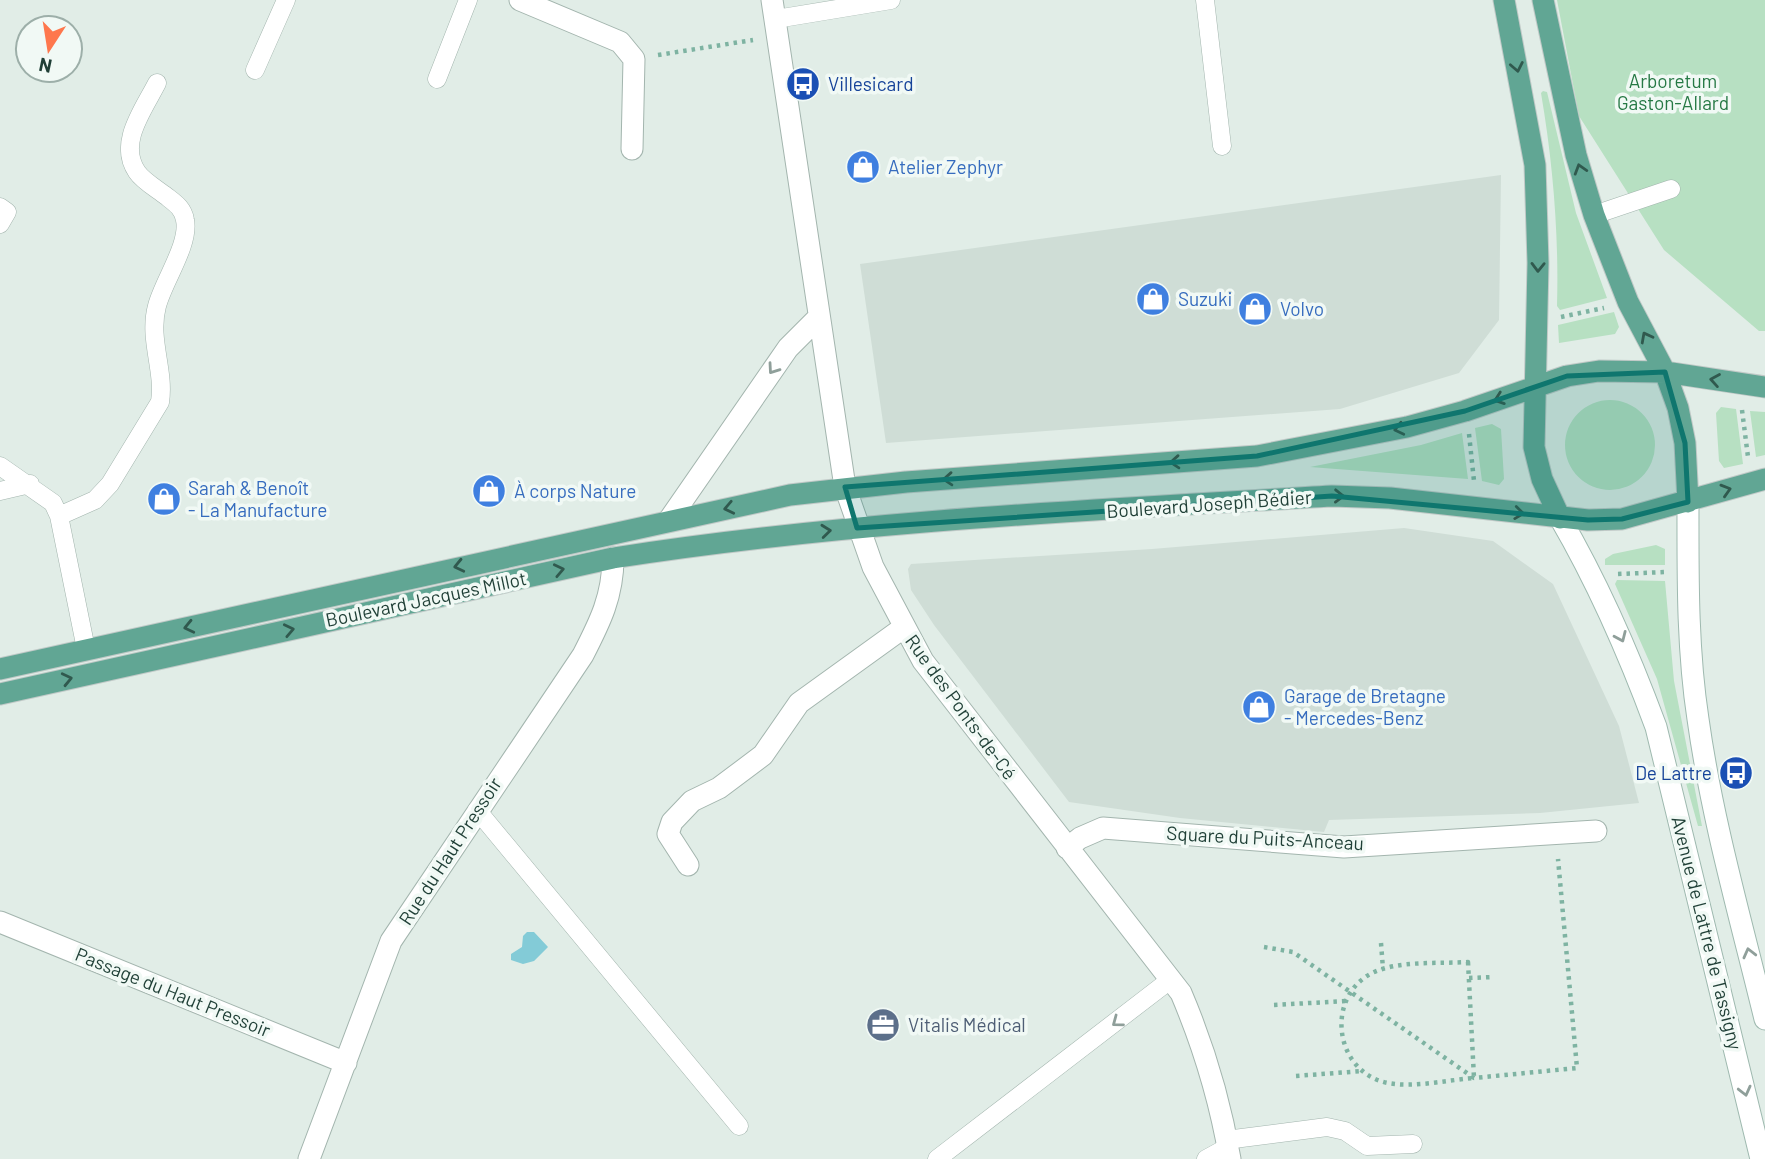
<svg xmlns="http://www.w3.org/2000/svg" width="1765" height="1159" viewBox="0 0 1765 1159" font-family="Barlow,sans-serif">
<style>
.built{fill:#cfddd6}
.green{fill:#b7e0c2}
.water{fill:#83cbd7}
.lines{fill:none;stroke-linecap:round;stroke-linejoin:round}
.lane-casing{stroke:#a3b5ae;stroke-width:19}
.street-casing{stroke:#a3b5ae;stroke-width:23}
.secondary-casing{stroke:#9eb9af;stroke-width:23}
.primary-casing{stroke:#c0c9c7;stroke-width:23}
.path{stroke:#7eb3a2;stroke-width:4.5;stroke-dasharray:3.5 5;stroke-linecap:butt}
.lane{stroke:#fff;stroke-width:18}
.street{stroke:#fff;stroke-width:21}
.secondary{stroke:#fff;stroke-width:21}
.primary{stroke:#61a694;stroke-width:21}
.oneway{stroke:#30594e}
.oneway2{stroke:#8f9f9a}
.marked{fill:#0f766e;fill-opacity:0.2;stroke:#0f766e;stroke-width:5;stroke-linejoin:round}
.labels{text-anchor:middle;stroke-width:7;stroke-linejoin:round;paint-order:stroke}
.park-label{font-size:19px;fill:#267945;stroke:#f1f9f5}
.transit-label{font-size:19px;fill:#164399;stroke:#f1f9f5;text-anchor:start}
.shop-label{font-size:19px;fill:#366cbe;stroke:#f1f9f5;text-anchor:start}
.street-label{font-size:19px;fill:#1f3f36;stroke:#f1f9f5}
.service-label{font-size:19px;fill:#4e5e75;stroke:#f1f9f5;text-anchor:start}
</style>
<rect width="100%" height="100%" fill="#e1ede7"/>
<!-- built -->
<path class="built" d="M1501 175 1499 320 1459 373 1340 409 886 443 860 264Z
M1404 528 1493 541 1553 584 1619 726 1639 803 1540 813 1329 820 1324 832 1180 818 1069 802 934 625 911 590 908 569 911 564 1152 549Z"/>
<!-- green -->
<path class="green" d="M1557 0H1765V331H1759L1664 250 1579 116Z
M1543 91 1547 92 1576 213 1607 298 1560 310 1557 306C1559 235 1553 163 1541 93Z
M1614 312 1619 327 1615 334 1559 343 1558 325Z
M1565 445a45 45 0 1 1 90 0a45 45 0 1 1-90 0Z
M1721 407 1736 409 1743 464 1724 468 1719 461 1716 413Z
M1750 411 1765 412V455L1756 457Z
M1492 424 1501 429 1504 479 1499 485 1482 481 1475 428Z
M1462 433 1468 479 1310 467 1421 445Z
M1656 545 1665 549V565H1605V559L1613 554Z
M1617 580 1665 581 1674 681 1702 826H1698L1657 679 1615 584Z"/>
<!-- water -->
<path class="water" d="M527 932H534L548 947 534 961 523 964 511 960V954L522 947 523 936Z"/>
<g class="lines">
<!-- lane casing -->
<g class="lane-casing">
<path id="lane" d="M1205 0 1222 146
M776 19 891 0
M255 70 286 0
M437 79 468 0
M0 207 7 212 0 224
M1594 215 1671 189
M0 466 53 503 59 516 86 649
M0 491 30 484
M59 516 95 500 110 484 160 402C165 370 148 339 157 306 163 282 190 244 185 220 183 208 175 203 166 196 157 189 143 181 137 172 117 143 144 109 157 83
M477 810 739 1126
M1226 1140 1327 1127 1345 1131 1367 1146 1413 1144
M937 1159 1170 980
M1206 1159 1228 1147"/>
</g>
<!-- street casing -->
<g class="street-casing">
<path id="street" d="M520 0 620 42 634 59 632 149
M772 0 845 487 873 567 923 661 1181 993C1204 1047 1220 1100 1230 1159
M669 520 788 348 818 318
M1067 848 1080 838 1103 828 1344 847 1596 831
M688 865 668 834 672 822 692 801 719 788 763 755 799 703 903 628
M0 922 346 1063
M309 1159 391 941 583 655C600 622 613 596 613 558"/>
</g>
<!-- secondary casing -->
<g class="secondary-casing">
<path id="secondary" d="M1688 502C1688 574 1687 647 1698 719 1712 820 1741 920 1765 1019
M1560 518C1599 585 1629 654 1656 727L1761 1159"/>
</g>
<!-- primary casing -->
<g class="primary-casing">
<path id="primary" d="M1504 0 1535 165 1538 263 1534 447 1542 479 1560 518
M1543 0 1576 155 1594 215 1628 302 1665 372 1678 408 1685 443 1688 502
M0 669 790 495 906 482 1257 456 1407 427 1465 411 1567 376 1599 371 1665 372 1765 387
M0 694 613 558C850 521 1092 510 1332 496L1390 498 1588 520 1622 519 1765 479"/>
</g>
<!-- path -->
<path class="path" d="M658 55 753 40
M1561 317 1604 308
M1742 410 1748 457
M1469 434 1474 481
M1618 574 1665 572
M1381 943 1383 969
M1264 947 1293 952 1474 1078 1577 1068 1558 859
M1468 962 1474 1078C1447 1080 1414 1088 1388 1083 1335 1073 1324 998 1372 973 1399 960 1439 964 1468 962Z
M1469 978 1493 977
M1274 1005 1346 1001
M1296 1076 1362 1071"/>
<!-- lane -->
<use href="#lane" class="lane"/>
<!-- street -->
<use href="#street" class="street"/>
<!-- secondary -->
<use href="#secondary" class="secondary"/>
<!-- primary -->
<use href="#primary" class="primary"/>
</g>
<!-- one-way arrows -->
<defs><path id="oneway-chevron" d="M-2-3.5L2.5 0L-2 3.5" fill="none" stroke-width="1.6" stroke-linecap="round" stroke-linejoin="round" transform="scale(1.75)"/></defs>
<g class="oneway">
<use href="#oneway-chevron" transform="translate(1517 67) rotate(79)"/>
<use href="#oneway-chevron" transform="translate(1580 169) rotate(-107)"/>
<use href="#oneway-chevron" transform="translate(1538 267) rotate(91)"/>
<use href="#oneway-chevron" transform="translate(1646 337) rotate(-118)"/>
<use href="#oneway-chevron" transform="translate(1715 380) rotate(-170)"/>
<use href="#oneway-chevron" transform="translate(1499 399) rotate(161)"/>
<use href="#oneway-chevron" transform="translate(1399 429) rotate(167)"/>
<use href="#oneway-chevron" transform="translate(1175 462) rotate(176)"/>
<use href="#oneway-chevron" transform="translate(948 479) rotate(176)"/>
<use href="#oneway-chevron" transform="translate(1726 490) rotate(-17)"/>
<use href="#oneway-chevron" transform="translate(1339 496) rotate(1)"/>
<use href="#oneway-chevron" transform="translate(729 508) rotate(168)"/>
<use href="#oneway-chevron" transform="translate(1519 513) rotate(7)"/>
<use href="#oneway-chevron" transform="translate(826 531) rotate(-6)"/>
<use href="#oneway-chevron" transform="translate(459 566) rotate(167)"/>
<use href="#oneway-chevron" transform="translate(559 570) rotate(-12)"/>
<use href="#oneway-chevron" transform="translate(189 627) rotate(167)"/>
<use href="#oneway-chevron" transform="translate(289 630) rotate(-12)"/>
<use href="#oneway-chevron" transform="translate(67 679) rotate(-13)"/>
</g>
<g class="oneway2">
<use href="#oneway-chevron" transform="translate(773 369) rotate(125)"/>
<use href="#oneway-chevron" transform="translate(1621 637) rotate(66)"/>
<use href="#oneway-chevron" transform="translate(1749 953) rotate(-104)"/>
<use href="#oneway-chevron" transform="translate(1117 1022) rotate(143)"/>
<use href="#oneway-chevron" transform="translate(1745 1091) rotate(76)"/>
</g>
<!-- marked area -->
<path class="marked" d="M1665 372 1685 443 1688 502 1622 519 1588 520 1332 496 857 528 845 487 1257 456 1465 411 1567 376Z"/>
<!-- icons -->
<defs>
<g id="bus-disc" transform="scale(1.75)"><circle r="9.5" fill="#1a4fb4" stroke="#f1f9f5"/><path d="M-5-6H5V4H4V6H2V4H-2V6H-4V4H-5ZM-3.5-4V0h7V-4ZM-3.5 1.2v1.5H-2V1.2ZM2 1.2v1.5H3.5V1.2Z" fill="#fff"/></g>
<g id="shop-disc" transform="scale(1.75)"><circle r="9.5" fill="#3f7fe0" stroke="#f1f9f5"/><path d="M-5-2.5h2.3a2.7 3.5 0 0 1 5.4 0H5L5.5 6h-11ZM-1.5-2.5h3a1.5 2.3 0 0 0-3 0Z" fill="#fff"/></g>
<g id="office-disc" transform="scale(1.75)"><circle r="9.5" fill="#5c6f8a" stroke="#f1f9f5"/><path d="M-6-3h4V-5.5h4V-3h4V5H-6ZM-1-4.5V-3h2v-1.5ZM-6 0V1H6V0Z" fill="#fff"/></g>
</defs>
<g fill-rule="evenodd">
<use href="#bus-disc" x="803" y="84"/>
<use href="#shop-disc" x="863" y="167"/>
<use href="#shop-disc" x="1153" y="299"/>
<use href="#shop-disc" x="1255" y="309"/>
<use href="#shop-disc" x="489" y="491"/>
<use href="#shop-disc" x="164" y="499"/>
<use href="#shop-disc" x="1259" y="707"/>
<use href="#bus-disc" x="1736" y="773"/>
<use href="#office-disc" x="883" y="1025"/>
</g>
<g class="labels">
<!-- park labels -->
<g class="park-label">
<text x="1673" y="88">Arboretum<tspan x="1673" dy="22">Gaston-Allard</tspan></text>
</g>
<!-- transit labels -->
<g class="transit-label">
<text x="828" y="91">Villesicard</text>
<text x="1712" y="780" text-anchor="end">De Lattre</text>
</g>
<!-- shop labels -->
<g class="shop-label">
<text x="888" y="174">Atelier Zephyr</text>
<text x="1178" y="306">Suzuki</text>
<text x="1280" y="316">Volvo</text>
<text x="188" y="495">Sarah &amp; Benoît<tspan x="188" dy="22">- La Manufacture</tspan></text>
<text x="514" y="498">À corps Nature</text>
<text x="1284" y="703">Garage de Bretagne<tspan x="1284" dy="22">- Mercedes-Benz</tspan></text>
</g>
<!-- street labels -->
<g class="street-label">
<text transform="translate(1209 504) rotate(-4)" y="7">Boulevard Joseph Bédier</text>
<text transform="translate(426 599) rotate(-12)" y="7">Boulevard Jacques Millot</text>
<text transform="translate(961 707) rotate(54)" y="7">Rue des Ponts-de-Cé</text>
<text transform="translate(1265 838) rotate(3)" y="7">Square du Puits-Anceau</text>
<text transform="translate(450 851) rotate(-57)" y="7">Rue du Haut Pressoir</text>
<text transform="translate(1707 933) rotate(76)" y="7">Avenue de Lattre de Tassigny</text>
<text transform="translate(173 992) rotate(22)" y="7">Passage du Haut Pressoir</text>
</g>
<!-- service labels -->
<g class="service-label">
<text x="908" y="1032">Vitalis Médical</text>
</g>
</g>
<!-- north arrow -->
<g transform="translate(49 49) rotate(192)"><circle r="33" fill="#f1f9f5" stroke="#9dafa9" stroke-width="2"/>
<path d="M0-5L12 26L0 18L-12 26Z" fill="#fe774d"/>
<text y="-10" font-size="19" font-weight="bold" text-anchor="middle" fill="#1f3f36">N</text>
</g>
</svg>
